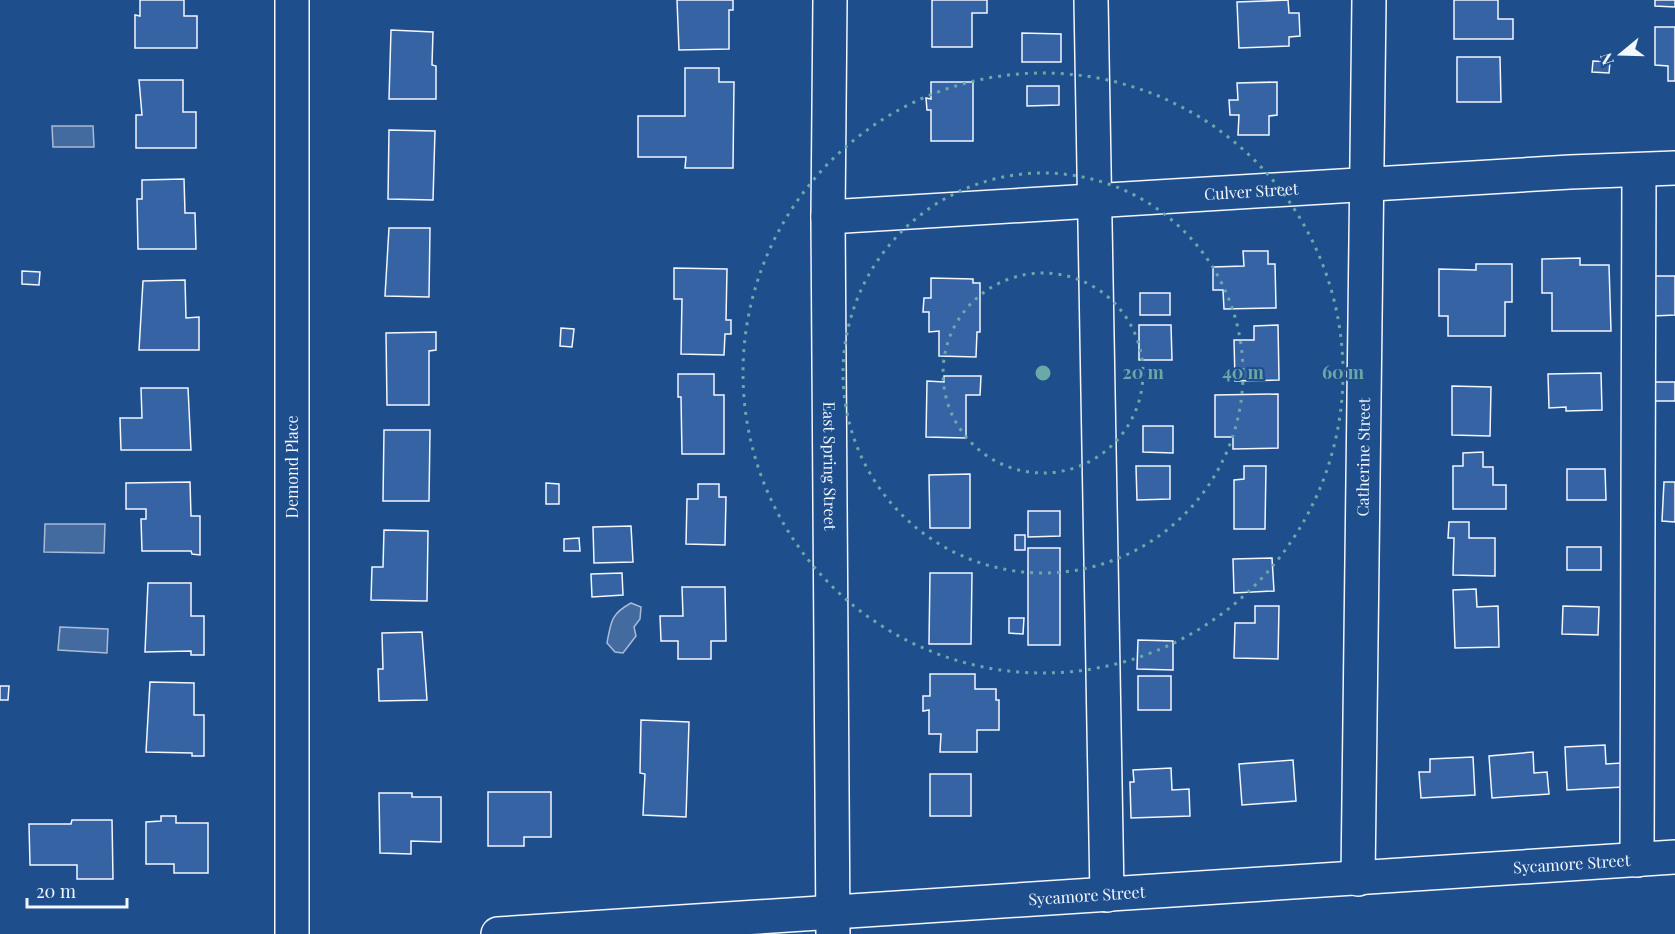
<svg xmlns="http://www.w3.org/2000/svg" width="1675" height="934" viewBox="0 0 1675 934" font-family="'Playfair Display',serif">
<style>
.water{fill:#446ba0;stroke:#a8bbd7;stroke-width:1.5}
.building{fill:#3563a3;stroke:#f2f6ff;stroke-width:1.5}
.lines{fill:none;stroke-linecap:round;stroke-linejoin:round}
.minor-casing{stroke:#f2f6ff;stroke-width:36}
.minor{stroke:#1f4e8c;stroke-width:33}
.ring{fill:none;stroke:#6aa9a8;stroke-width:3;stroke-dasharray:3 6}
.labels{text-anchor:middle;stroke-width:4.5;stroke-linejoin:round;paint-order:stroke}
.street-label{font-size:16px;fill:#f2f6ff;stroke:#1f4e8c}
.centre{fill:#6aa9a8;stroke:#1f4e8c;stroke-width:3}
.ring-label{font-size:18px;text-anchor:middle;font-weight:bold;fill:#6aa9a8;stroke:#1f4e8c;stroke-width:4.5;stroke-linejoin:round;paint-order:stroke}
</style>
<rect width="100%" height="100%" fill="#1f4e8c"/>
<!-- water -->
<path class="water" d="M52 126H93L94 147H53Z
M45 524H105L104 553 44 552Z
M631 603 641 607 640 619 634 627 636 636 623 653 615 652 607 643C611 621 611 614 631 603Z
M60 627 108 629 107 653 58 650Z"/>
<!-- building -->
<path class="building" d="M140 0H184V16H197V48H135V15L140 16Z
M677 0H733V10H729V49L679 50Z
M932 0H987V13H972V47H932Z
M1288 0 1289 13H1299L1300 36 1289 37V46L1239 48 1237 2Z
M1454 0H1498V19H1513V39H1454Z
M1655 0H1675V7L1655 6Z
M1655 27H1675V81H1668V66L1655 65Z
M391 30 433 32 432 65 436 66V99H389Z
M1022 33 1061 34V62H1022Z
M1457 57H1500L1501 102H1457Z
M1593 61 1610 62 1609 73 1592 72Z
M685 68H719V82H734L733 168H685L686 157H638V116H685Z
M139 80H183V112H196V148H136V115H142Z
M931 82H973V141H931V110H927L926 98 931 99Z
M1277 82V115L1269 116V135H1238L1239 115H1230L1229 100H1238L1237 83Z
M1027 86H1059V105L1027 106Z
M389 130 435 131 433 200 388 199Z
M184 179 185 213H195L196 249H138L137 199H142V180Z
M389 228H430L429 297 385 296Z
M1243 251H1268V264H1275L1276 308 1224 309 1223 290H1213V267L1244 266Z
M1580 258V265H1609L1611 331H1552V293H1542V259Z
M1476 264H1512V302H1505V336H1448V316H1439V269L1476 270Z
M674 268 727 269 726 320H731V334H725L724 355 681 354 682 299H674Z
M22 271 40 272 39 285 22 284Z
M1653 276H1675V315L1653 316Z
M931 278 973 279V283H980V332H977L976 357 939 356V331L929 332V312H923L924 298H931Z
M185 280 186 318 199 317V350H139L143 281Z
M1140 293H1170V315H1140Z
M1139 325H1171L1172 360H1139Z
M1278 325 1279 380 1235 381 1234 340H1254V326Z
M561 328 574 329 572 347 560 346Z
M436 332V350L429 351V405H387L386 333Z
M1601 373 1602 410 1566 411V407L1549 408 1548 374Z
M678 374H714V395H724V454H682L681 397H678Z
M944 376H981L980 395H966V438L926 437 927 381 944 382Z
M1653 382H1675V401H1654Z
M1452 386 1491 387 1490 436 1452 435Z
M141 388H188L191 450H121L120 418H142Z
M1278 394V448L1233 449V437H1215V395Z
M1143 426H1173V453L1143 452Z
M384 430H430L429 501H383Z
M1483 452V467H1493V485H1506V509H1453V466H1463V453Z
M1136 466H1170V499L1137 500Z
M1244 466H1266L1265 529H1234V480L1244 479Z
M1567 469H1605L1606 500H1567Z
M970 474V528H930L929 475Z
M190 482 191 516H200V555L192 554 191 551H142L141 519H146V509H126V483Z
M1664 482H1675V522L1662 521Z
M546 483 559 484V504H546Z
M698 484H719V497H726L725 545 686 544 687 499H698Z
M1028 511H1060V536L1028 537Z
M1449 522H1469V538H1495V576L1453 575 1454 538H1448Z
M631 526 633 562 594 563 593 527Z
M384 530 428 531 427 601 371 600 372 567H383Z
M1015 535H1025V550H1015Z
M579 538 580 551H564V539Z
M1567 547H1601V570H1567Z
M1028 548H1060V645H1028Z
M1272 558 1274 591 1234 593 1233 559Z
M622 573 623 595 592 597 591 574Z
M930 573H972L971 644H929Z
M148 583H191V616H204V655H191V651L145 652Z
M682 587H725L726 641H711V659H678V641H661L660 616H683Z
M1476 589 1477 607 1498 606 1499 647 1455 648 1453 590Z
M1255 606H1279L1278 659 1234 658 1235 623H1255Z
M1563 606 1599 607 1598 635 1562 634Z
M1009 618H1024L1023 634 1009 633Z
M422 632 427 700 379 701 378 669H383L382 633Z
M1138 640 1173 641V670L1137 669Z
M930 674H975V689H996V700H999V730H977V752H940L941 734H929V710L923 711V696H930Z
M1138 676H1171V710H1138Z
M150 682 194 683V715H204V756H192V753L146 752Z
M0 686H9L8 700H0Z
M641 720 689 722 686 817 643 815 645 774 640 773Z
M1605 745 1606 764 1621 763 1623 787 1567 790 1565 747Z
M1533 752 1534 773 1547 772 1549 794 1492 798 1489 756Z
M1473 757 1475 795 1421 798 1419 772H1430V759Z
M1293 760 1296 801 1242 805 1239 764Z
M1171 768 1172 790 1189 789 1190 816 1131 818 1130 782H1134L1133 770Z
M930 774H971V816H930Z
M488 792H551V837H524V846H488Z
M379 793H412V797H441V842L411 841V854L380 853Z
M161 816H176V823H208V873H174V864H146V822L161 821Z
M72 820H112L113 879H77V865H30L29 824H71Z"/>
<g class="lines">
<!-- minor casing -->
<g class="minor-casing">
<g id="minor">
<path d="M292 0V934"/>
<path id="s1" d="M830 0 828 217 833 934"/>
<path d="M1091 0 1107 895"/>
<path id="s2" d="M828 217 1570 172 1675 168"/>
<path d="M1637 860 1639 170"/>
<path id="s3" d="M1358 879 1369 0"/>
<path id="s4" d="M498 934 1675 857"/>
</g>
</g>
<!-- minor -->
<use href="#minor" class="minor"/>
</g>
<!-- distance rings -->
<g class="ring">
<circle cx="1043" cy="373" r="100"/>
<circle cx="1043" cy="373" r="200"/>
<circle cx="1043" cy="373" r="300"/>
</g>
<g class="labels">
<!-- street labels -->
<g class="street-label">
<text dy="6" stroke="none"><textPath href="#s2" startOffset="424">Culver Street</textPath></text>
<text dy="6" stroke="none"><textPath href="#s3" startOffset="422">Catherine Street</textPath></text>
<text transform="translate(292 467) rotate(-90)" y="6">Demond Place</text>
<text dy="6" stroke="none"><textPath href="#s1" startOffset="466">East Spring Street</textPath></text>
<text dy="6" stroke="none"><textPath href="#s4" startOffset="1076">Sycamore Street</textPath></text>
<text dy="6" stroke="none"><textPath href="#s4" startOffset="590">Sycamore Street</textPath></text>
</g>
</g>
<circle cx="1043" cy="373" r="9" class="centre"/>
<g class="ring-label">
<text x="1143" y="379">20 m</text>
<text x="1243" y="379">40 m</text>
<text x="1343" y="379">60 m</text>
</g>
<!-- north arrow -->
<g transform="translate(1621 54) rotate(251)" stroke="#1f4e8c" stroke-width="4.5" paint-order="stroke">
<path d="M0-4.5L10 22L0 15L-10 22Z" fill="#f2f6ff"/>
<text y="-9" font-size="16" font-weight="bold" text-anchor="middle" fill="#f2f6ff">N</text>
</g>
<!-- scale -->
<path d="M27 898v9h100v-9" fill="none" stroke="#f2f6ff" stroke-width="3"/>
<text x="36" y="898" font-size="18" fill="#f2f6ff" stroke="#1f4e8c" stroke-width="4.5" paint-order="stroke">20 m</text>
</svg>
